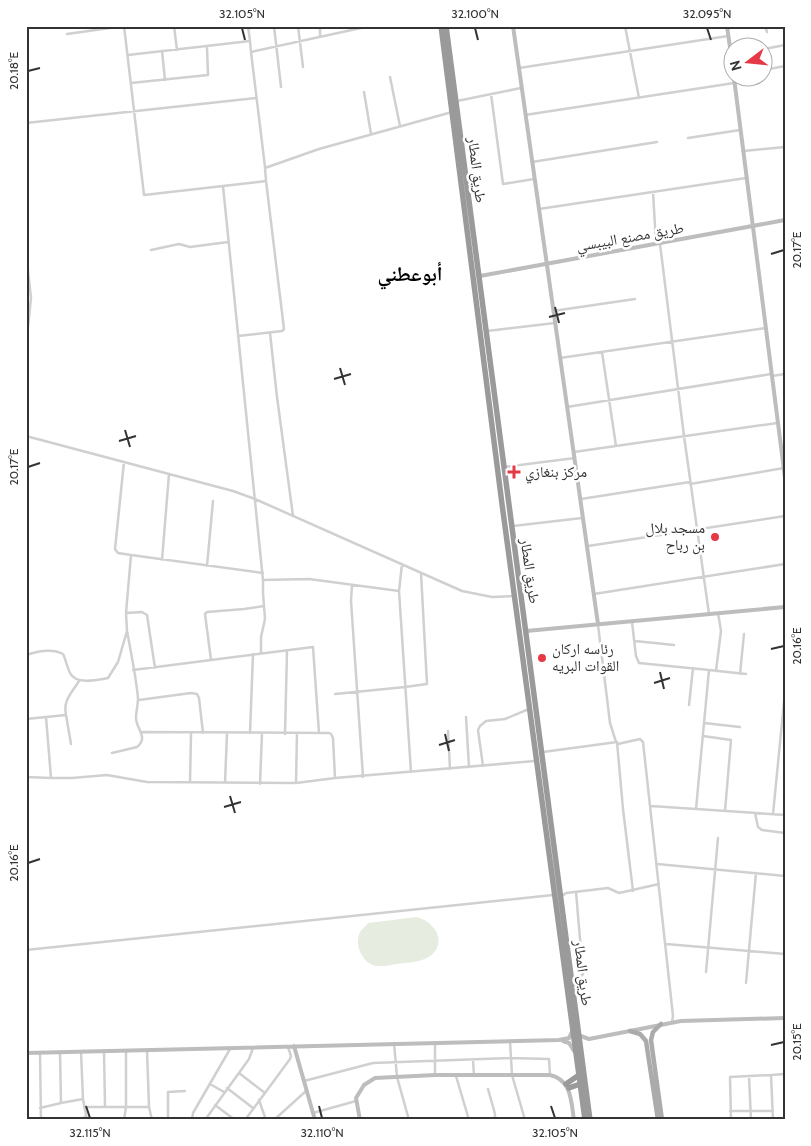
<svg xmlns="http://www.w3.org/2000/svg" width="811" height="1146" viewBox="0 0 811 1146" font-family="Cabin,'Noto Naskh Arabic',sans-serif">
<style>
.garden{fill:#e6ecdf}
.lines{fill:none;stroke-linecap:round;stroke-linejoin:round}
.street{stroke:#d0d0d0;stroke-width:2.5}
.secondary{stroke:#bdbdbd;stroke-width:4}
.primary{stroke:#ababab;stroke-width:4.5}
.highway{stroke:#9a9a9a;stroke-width:5.5}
.ticks{fill:none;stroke:#333;stroke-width:2}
.poi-dot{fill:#e63946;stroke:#fff;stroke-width:2}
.labels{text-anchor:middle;stroke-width:5;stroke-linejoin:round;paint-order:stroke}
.street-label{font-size:15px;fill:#333;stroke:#fff}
.poi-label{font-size:15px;fill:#333;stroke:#fff;text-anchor:start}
.district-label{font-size:20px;font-weight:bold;fill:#000;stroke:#fff}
.neatline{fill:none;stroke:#333;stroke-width:2}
.ticks-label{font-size:12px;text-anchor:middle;fill:#333}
</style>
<rect width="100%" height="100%" fill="#fff"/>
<!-- garden -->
<path class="garden" d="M417 917C426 920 432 924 437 933 439 938 439 943 437 948 429 963 410 962 396 964 390 965 382 967 376 966 362 963 354 945 360 932 362 929 366 926 368 923Z"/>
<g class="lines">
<!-- street -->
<path class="street" d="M124 26 144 195 223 186 263 580 309 579 399 591
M174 26 177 50
M248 26 250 41
M274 26 281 87
M298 26 303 67
M320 26V37
M625 26 639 98
M765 26 767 32
M67 34 124 26
M764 49 785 45
M162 51 165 80
M251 52 265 167
M128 55 250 41 251 52 370 26
M519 68 728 36
M764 70 785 66
M390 77 400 126
M131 83 208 75 207 47
M364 92 371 134
M491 94 503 184 534 179
M457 101 521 88
M525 115 734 83
M26 123 256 98
M688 138 740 130
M743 151 785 147
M532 162 657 142
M266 181 265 168 319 149 452 112
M223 186 266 181 284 329 282 331 238 336
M653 192 656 243
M539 209 746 178
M660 244 684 436 709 614
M151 250 179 244 190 247 228 242
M26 253 31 298 26 346
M553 311 635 299
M487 331 555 323
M270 333 277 397 293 516
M602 352 616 446
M560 358 765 328
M772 376 785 374
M567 407 771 374
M26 436 233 491 255 499 462 591 492 597 513 596
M574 452 777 423
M124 462 115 549 118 553 131 555
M504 467 575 458
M690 484 784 468
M581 499 690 482
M513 526 582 518
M588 546 785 516
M162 560 169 474
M402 564 399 591 411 772
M207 566 213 501
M352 585 351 601 363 777
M594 594 785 564
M126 613 142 612 147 615 155 668
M632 622 636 656 639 663 709 670 704 723
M598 625 610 723 616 742
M635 641 674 645
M261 653V637L265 619 263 593V580
M26 655C38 651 52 648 63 654 66 660 67 667 70 673 76 685 97 680 108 678L118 662 127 631 126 613 131 555 263 573
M211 660 205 614 207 612 244 609 264 606
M133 670 313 647 319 733
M709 670 746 674
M716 671 721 631 718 613
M740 674 744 634
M335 694 405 687 427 684 421 573
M139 700 191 693 197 694 199 698 203 733
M689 705 693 668
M66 715 71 744
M46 717 66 715C63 700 71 694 79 681
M466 717 469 767
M26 719 46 717 51 778 26 777
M448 731 450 769
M142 732 329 733 331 734 333 738 335 778
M250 733 253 654
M285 734 287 651
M703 736 731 740 725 811
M618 744 640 739 643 742 673 1016 672 1022
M543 752 617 742 623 809 633 891
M112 753 137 747C149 737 136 729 136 718 136 712 138 705 138 698 136 676 131 653 127 631
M483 766 478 730 480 726 486 721 505 719 529 709
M51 778H72L107 775 147 782 296 783 335 778 535 761
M190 782 191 734
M225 783 227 733
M296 783 297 733
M260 784 262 733
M651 806 785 815
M696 809 704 723 740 727
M755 813 758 827 762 830 785 833
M773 814 785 692
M657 864 785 876
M562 896 566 893 608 888 619 893 659 884
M666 944 785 954
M26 950 553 895
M706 972 718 838
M573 979 581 976 583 974 576 892
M746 983 756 873
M510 1041 512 1075 525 1120
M394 1043 397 1077 409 1120
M147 1050 149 1107 152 1120
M104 1051 105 1106
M60 1052 61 1103
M81 1052 83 1099 87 1120
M40 1053 41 1120
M473 1060 474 1076
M239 1073 265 1093
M435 1075V1043
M456 1076 469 1120
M749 1076 751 1120
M304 1081 373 1063 511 1058 549 1059 550 1075
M210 1084 224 1092
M227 1088 253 1108
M488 1089 495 1114V1120
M259 1100 266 1120
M215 1105 235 1120
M84 1107H149
M40 1108 61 1103 83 1099
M730 1111H773
M313 1113 356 1101
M78 1120 86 1117
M124 1120 126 1107V1051
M168 1120V1092L185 1091
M192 1120 193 1113 230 1049
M205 1120 249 1059 253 1048
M245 1120 290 1059 291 1056 288 1047
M274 1120 306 1091
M731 1120 730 1077 771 1075
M773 1120 771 1075 785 1074"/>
<!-- secondary -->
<path class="secondary" d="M513 26 598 624
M727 26 734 76
M734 78 785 478
M480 276 785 220
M526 631 785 607
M578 1035 589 1039 681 1021 785 1018
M563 1041 569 1043 574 1051
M294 1046 315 1120
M26 1053 559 1040 569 1038 572 1032
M360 1120 356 1098 364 1085 375 1078 435 1075H550C572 1080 571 1101 574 1120"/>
<!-- primary -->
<path class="primary" d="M661 1024 653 1032 651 1040 662 1120
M630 1031 640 1034 646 1041 658 1120"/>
<!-- highway -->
<path class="highway" d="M441 26 502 504 585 1120
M446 26 590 1120
M566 1084 579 1075
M569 1088 580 1084"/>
</g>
<!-- ticks -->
<path class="ticks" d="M242 28 245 40M475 28 478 40M707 28 711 40M28 71 40 68M771 254 784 250M555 307 559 323M549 317 565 313M340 368 345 385M334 379 351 374M125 430 130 447M119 441 136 436M28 467 40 463M771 649 784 646M660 672 664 689M654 683 670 678M445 734 449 751M439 745 455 740M230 796 235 813M224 807 241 802M28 863 40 859M771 1045 784 1042M86 1106 90 1118M319 1106 322 1118M551 1106 555 1118"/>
<!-- markers -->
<g class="poi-dot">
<path d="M511.5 464.5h5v5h5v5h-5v5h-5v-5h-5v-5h5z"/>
<circle cx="715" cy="537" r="5"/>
<circle cx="542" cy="658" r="5"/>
</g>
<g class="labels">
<!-- street labels -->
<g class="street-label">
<text transform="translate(477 170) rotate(83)" y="5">طريق المطار</text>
<text transform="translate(630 237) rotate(-10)" y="5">طريق مصنع البيبسي</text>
<text transform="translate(530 571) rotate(82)" y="5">طريق المطار</text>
<text transform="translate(583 973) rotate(83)" y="5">طريق المطار</text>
</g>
<!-- poi labels -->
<g class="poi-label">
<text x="525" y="477">مركز بنغازي</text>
<text x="705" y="533" text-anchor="end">مسجد بلال<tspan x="705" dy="17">بن رباح</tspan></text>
<text x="552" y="654">رئاسه اركان<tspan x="552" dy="17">القوات البريه</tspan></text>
</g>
<!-- district labels -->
<g class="district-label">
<text x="410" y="281">أبوعطني</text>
</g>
</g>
<!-- border -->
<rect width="811" height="1146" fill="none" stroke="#ffffff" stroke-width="55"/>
<!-- north arrow -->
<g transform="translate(748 62) rotate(254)"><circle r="24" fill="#ffffff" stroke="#adadad"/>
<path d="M0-4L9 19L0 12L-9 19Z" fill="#e63946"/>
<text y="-8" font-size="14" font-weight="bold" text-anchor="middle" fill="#333333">N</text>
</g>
<rect x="28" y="28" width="756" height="1090" class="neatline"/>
<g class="ticks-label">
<text x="242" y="18">32.105°N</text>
<text x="475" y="18">32.100°N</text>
<text x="707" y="18">32.095°N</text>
<text transform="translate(14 71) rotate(-90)" y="4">20.18°E</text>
<text transform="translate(797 250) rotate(-90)" y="4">20.17°E</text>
<text transform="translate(14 467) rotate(-90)" y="4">20.17°E</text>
<text transform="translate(797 646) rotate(-90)" y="4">20.16°E</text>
<text transform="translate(14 863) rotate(-90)" y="4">20.16°E</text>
<text transform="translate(797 1042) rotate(-90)" y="4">20.15°E</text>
<text x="90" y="1137">32.115°N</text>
<text x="322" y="1137">32.110°N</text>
<text x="555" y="1137">32.105°N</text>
</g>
</svg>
